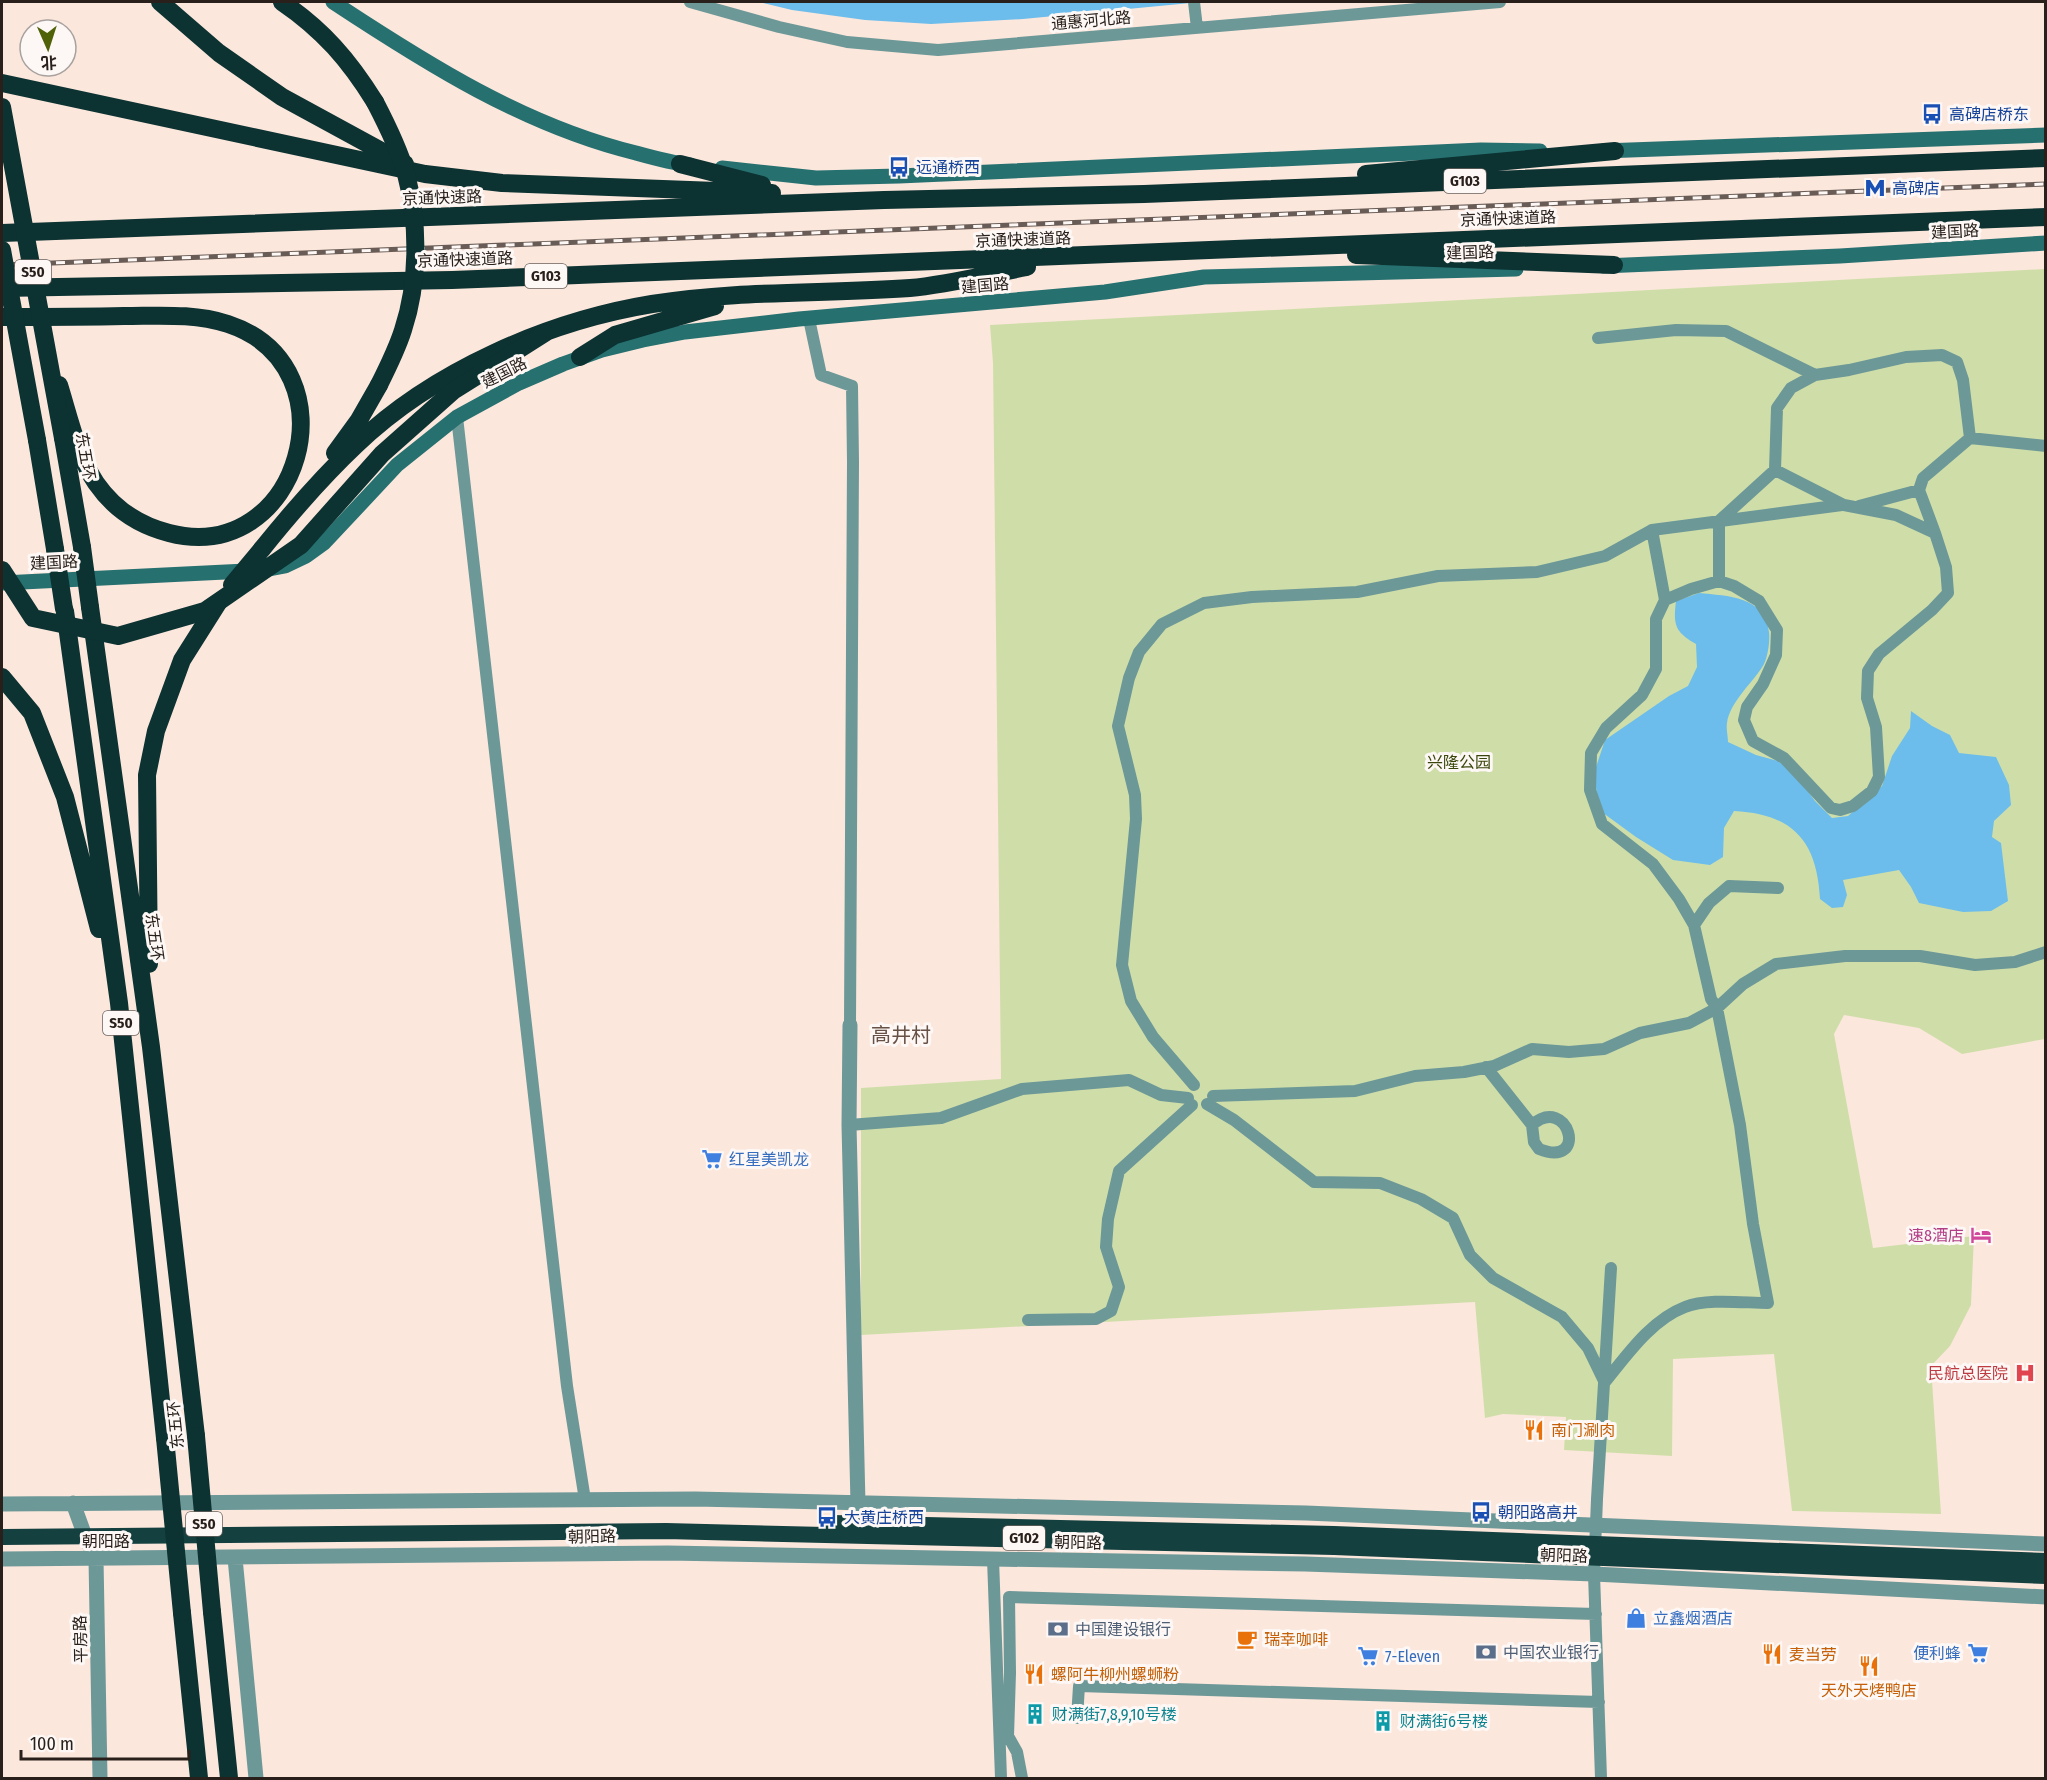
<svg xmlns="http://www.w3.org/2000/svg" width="2047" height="1780" viewBox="0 0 2047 1780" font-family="'Fira Sans Condensed','Noto Sans SC',sans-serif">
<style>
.green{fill:#cfdea9}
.water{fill:#6cbdec}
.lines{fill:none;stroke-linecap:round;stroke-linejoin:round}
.minor{stroke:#6d9898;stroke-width:12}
.tertiary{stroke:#6d9898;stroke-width:15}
.secondary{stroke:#267070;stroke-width:15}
.trunk{stroke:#144040;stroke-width:16}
.motorway{stroke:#0c3232;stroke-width:18}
.rail-casing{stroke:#695c56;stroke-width:5}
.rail{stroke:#fdf8f5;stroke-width:3;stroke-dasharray:9;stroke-linecap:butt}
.motorway-bridge{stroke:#0c3232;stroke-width:18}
.labels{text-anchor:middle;stroke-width:6;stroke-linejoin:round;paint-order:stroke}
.shield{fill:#fdf8f5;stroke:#69615c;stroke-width:1.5}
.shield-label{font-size:15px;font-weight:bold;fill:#29201b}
.street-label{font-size:16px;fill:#29201b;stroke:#fdf8f5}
.transit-label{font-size:16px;fill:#164399;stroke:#fdf8f5;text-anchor:start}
.park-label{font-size:16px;fill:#39450a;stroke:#fdf8f5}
.shop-label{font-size:16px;fill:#366cbe;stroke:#fdf8f5;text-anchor:start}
.hotel-label{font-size:16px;fill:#b23c85;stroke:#fdf8f5;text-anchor:end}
.health-label{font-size:16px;fill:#be3a42;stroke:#fdf8f5;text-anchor:end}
.food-label{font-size:16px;fill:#c56008;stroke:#fdf8f5;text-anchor:start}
.service-label{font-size:16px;fill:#4e5e75;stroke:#fdf8f5;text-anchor:start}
.culture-label{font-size:16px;fill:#0d838f;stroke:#fdf8f5;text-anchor:start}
.quarter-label{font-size:20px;fill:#675146;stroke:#fdf8f5}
</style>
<rect width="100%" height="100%" fill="#fce7dc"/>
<!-- green -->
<path class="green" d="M2045 269V1039L1962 1054 1919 1028 1844 1015 1834 1034 1873 1248 1974 1236 1971 1305 1950 1346 1931 1366 1941 1514 1792 1511 1774 1354 1673 1359 1672 1456 1564 1450 1566 1417 1503 1414 1485 1418 1475 1302 861 1335V1088L1001 1079 993 363 990 325Z"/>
<!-- water -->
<path class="water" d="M759 2H1201L1023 19 931 24 865 20 792 10Z
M1699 593C1728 596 1765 596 1769 632 1770 641 1768 656 1764 664 1754 682 1730 701 1727 723 1726 729 1728 736 1728 742L1756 755 1778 761 1793 771 1815 801 1832 818 1848 816 1882 786 1892 756 1910 728 1911 711 1932 726 1950 735 1959 753 1996 757 2009 785 2011 805 1994 821 1992 837 2001 843 2008 901 1991 911 1963 912 1919 903 1911 887 1899 870 1843 880 1847 895 1843 907 1832 908 1820 899C1817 841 1793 814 1734 811L1724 828 1723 857 1710 865 1673 860 1636 837 1599 810 1594 773 1605 740 1669 696 1688 686 1697 667 1696 644C1675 632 1673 625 1676 601Z"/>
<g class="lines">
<!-- minor -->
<path class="minor" d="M690 2 779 27 847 42 938 50 1500 2
M1194 2 1197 28
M809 319 821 375 852 386 853 462 850 1025
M1598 338 1676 330 1726 331 1815 375
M457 417 567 1386 585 1500
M1970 438 2046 446
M1775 470 1719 521V581L1734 586 1759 601 1777 630 1776 655 1763 684 1747 707 1744 720 1753 741 1784 758 1831 808 1840 810 1853 806 1872 791 1879 777 1876 727 1867 698 1868 671 1879 654 1932 610 1948 593 1946 567 1935 533 1896 515 1844 505 1775 470 1777 408 1791 388 1815 375 1849 370 1906 357 1942 355 1957 362 1963 380 1970 438 1923 478 1919 490 1935 533
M1859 506 1919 490
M1665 600 1691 589 1719 581
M1694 925 1709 903 1729 886 1778 888
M1486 1067 1532 1125 1534 1142 1539 1149C1590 1169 1568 1093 1532 1125
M1194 1085 1153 1037 1131 1001 1122 965 1136 819 1135 795 1118 726 1129 678 1139 652 1162 624 1204 603 1252 597 1357 592 1438 576 1537 572 1605 556 1652 530
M1213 1096 1355 1091 1415 1076 1464 1072 1494 1066 1532 1049 1569 1052 1604 1049 1640 1033 1689 1023 1717 1008 1743 984 1776 964 1845 956H1920L1975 965 2015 962 2046 952
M1207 1104 1234 1120 1314 1182 1380 1183 1421 1199 1453 1218 1470 1255 1493 1278 1562 1317 1588 1348 1604 1381
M849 1125 941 1118 1022 1089 1129 1080 1161 1095 1188 1098
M1028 1320 1096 1319 1111 1311 1119 1287 1106 1247 1108 1219 1119 1171 1192 1105
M1605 1382C1627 1355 1651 1320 1685 1307 1707 1298 1745 1303 1768 1303L1753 1224 1740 1125 1717 1008 1711 999 1694 925 1679 899 1653 864 1602 824 1590 790 1591 753 1606 728 1642 695 1656 669V619L1665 600 1652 530 1842 505
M993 1559 1001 1778
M1077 1718 1079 1686 1599 1702
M1022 1778 1017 1752 1008 1736 1010 1673 1009 1597 1596 1614
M1601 1778 1594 1574 1597 1499 1611 1268"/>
<!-- tertiary -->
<path class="tertiary" d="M850 1025 849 1125 858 1504
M73 1503 85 1536 96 1559 100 1778
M2 1504 695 1499 1306 1513 2046 1544
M235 1558 256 1778
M2 1559 668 1553 993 1559 1305 1564 1594 1574 2046 1597"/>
<!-- secondary -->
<path class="secondary" d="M333 2C427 64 525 126 636 153 654 158 672 163 690 165
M1603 151 2046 135
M722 168 816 178 899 176 1481 150 1540 151
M1603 266 1840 256 2046 243
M2 583 264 570 285 566 306 556 324 543 397 465 457 417 519 383 563 364 602 350 643 340 685 332 799 319 1105 292 1204 277 1516 269"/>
<!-- trunk -->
<path class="trunk" d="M832 1523 1334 1534 2046 1561
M2 1537 666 1531 825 1535 1334 1547 2046 1576"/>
<!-- motorway -->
<path class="motorway" d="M160 2 219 53 282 97 405 164
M282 2C323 30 349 60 375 102
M2 83 425 174 502 183 772 193
M680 164 762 185
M1366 174 1615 151
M2 233 884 200 1144 194 2046 158
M1356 255 1614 265
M2 288 452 280 2046 217
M2 317C42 317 83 317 124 316 160 316 193 313 228 324 357 367 300 567 169 533 138 525 114 509 96 483 77 455 69 417 59 385
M580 357 615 335 715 306
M63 438 82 547
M37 440 55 549
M335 453 359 420 379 385
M262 549C291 513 322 477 356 445 433 371 548 321 652 304 737 290 825 294 910 288 947 285 990 274 1027 267
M90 607 151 1047 196 1436
M65 611 119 1003 165 1438
M2 677 32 713 65 797 99 929
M149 964 147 775 156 731 182 660 218 603
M212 1612 229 1778
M182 1613 199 1778"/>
<!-- rail casing -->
<g class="rail-casing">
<path id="rail" d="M2 265 2046 184"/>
</g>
<!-- rail -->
<use href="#rail" class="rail"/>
<!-- motorway-bridge -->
<path class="motorway-bridge" d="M375 102C387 125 399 149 406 174 419 223 419 282 403 330 397 349 388 367 379 385
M2 107 63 438
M2 250 37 440
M82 547 90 607
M55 549 64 609
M2 570 33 618 118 636 205 611 301 545 382 454 453 391 545 333
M232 585 262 549
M196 1436 212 1612
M165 1438 182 1613"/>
</g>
<!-- icons -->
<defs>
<g id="bus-bare" transform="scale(1.62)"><path d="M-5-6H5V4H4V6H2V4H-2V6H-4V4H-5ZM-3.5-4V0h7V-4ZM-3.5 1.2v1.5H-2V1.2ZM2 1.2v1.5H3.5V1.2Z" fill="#1a4fb4" stroke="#fdf8f5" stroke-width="2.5" paint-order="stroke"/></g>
<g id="metro-bare" transform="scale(1.62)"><path d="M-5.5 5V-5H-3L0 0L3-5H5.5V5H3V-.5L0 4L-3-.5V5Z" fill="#1a4fb4" stroke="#fdf8f5" stroke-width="2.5" paint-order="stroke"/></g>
<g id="supermarket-bare" transform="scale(1.62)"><path d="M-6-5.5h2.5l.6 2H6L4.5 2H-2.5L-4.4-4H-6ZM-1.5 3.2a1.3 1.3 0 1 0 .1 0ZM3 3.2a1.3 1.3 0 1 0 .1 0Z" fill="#3f7fe0" stroke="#fdf8f5" stroke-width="2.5" paint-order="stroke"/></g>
<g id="hotel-bare" transform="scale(1.62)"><path d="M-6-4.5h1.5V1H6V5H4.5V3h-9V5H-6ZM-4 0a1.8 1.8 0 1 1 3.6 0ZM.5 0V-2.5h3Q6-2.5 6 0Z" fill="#d1479c" stroke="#fdf8f5" stroke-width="2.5" paint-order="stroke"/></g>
<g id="hospital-bare" transform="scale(1.62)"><path d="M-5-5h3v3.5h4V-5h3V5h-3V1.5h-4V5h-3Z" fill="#e0444e" stroke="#fdf8f5" stroke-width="2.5" paint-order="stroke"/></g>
<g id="restaurant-bare" transform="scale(1.62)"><path d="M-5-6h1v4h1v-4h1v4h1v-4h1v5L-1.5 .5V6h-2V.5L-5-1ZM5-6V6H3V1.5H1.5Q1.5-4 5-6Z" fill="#e8710a" stroke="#fdf8f5" stroke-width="2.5" paint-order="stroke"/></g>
<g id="shop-bare" transform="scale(1.62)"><path d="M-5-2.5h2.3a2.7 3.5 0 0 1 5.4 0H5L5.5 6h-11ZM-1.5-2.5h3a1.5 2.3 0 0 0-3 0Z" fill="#3f7fe0" stroke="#fdf8f5" stroke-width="2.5" paint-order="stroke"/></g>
<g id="bank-bare" transform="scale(1.62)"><path d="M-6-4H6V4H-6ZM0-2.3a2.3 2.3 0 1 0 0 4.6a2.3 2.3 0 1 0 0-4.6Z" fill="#5c6f8a" stroke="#fdf8f5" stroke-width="2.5" paint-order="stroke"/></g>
<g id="cafe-bare" transform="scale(1.62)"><path d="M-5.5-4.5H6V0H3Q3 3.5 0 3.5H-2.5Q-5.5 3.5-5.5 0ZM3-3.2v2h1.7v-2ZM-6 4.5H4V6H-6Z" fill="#e8710a" stroke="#fdf8f5" stroke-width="2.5" paint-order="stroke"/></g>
<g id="building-bare" transform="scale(1.62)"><path d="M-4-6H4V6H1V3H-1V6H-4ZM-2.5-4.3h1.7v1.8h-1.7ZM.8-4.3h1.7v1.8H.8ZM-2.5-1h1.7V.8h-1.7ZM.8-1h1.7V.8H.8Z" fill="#0f9aa8" stroke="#fdf8f5" stroke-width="2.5" paint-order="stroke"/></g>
</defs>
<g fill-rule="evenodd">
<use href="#bus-bare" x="1932" y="114"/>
<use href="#bus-bare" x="899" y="167"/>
<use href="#metro-bare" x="1875" y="188"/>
<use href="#supermarket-bare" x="712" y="1159"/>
<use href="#hotel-bare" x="1981" y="1235"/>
<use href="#hospital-bare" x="2025" y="1373"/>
<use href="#restaurant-bare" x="1534" y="1430"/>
<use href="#bus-bare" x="1481" y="1512"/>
<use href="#bus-bare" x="827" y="1517"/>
<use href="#shop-bare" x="1636" y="1618"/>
<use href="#bank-bare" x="1058" y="1629"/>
<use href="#cafe-bare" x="1247" y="1639"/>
<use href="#bank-bare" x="1486" y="1652"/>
<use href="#supermarket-bare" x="1978" y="1653"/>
<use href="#restaurant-bare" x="1772" y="1654"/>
<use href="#supermarket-bare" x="1368" y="1656"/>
<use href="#restaurant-bare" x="1869" y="1666"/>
<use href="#restaurant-bare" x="1034" y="1674"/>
<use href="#building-bare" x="1035" y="1714"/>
<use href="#building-bare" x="1383" y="1721"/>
</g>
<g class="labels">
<!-- shield labels -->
<g class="shield">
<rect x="1444" y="169" width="42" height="24" rx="4.5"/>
<rect x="15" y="260" width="36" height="24" rx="4.5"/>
<rect x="525" y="264" width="42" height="24" rx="4.5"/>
<rect x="103" y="1011" width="36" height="24" rx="4.5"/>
<rect x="186" y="1512" width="36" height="24" rx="4.5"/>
<rect x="1003" y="1526" width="42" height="24" rx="4.5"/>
</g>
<g class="shield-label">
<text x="1465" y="186">G103</text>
<text x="33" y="277">S50</text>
<text x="546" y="281">G103</text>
<text x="121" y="1028">S50</text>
<text x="204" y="1529">S50</text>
<text x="1024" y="1543">G102</text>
</g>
<!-- street labels -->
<g class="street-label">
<text transform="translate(1091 20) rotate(-5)" y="6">通惠河北路</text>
<text transform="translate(442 197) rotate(-2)" y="6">京通快速路</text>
<text transform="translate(1508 218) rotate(-2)" y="6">京通快速道路</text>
<text transform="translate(1955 231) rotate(-3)" y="6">建国路</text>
<text transform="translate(1023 239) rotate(-2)" y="6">京通快速道路</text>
<text transform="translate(1470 252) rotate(-2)" y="6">建国路</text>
<text transform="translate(465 259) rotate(-2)" y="6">京通快速道路</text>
<text transform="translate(985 285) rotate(-5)" y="6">建国路</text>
<text transform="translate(504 372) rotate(-27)" y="6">建国路</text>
<text transform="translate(86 456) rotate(80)" y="6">东五环</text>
<text transform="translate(54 562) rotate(-3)" y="6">建国路</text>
<text transform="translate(155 937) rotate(82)" y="6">东五环</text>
<text transform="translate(175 1425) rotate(-96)" y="6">东五环</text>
<text transform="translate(592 1536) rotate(-1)" y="6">朝阳路</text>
<text x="106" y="1547">朝阳路</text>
<text transform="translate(1078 1542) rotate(1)" y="6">朝阳路</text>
<text transform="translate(1564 1555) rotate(2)" y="6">朝阳路</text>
<text transform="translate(80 1639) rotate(-91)" y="6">平房路</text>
</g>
<!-- transit labels -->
<g class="transit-label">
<text x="1949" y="120">高碑店桥东</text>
<text x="916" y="173">远通桥西</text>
<text x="1892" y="194">高碑店</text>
<text x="1498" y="1518">朝阳路高井</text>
<text x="844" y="1523">大黄庄桥西</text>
</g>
<!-- park labels -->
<g class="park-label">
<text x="1459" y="768">兴隆公园</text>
</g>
<!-- shop labels -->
<g class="shop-label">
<text x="729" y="1165">红星美凯龙</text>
<text x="1653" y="1624">立鑫烟酒店</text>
<text x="1961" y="1659" text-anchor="end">便利蜂</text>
<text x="1385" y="1662">7-Eleven</text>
</g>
<!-- hotel labels -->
<g class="hotel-label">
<text x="1964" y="1241">速8酒店</text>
</g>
<!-- health labels -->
<g class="health-label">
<text x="2008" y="1379">民航总医院</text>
</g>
<!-- food labels -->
<g class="food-label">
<text x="1551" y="1436">南门涮肉</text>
<text x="1264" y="1645">瑞幸咖啡</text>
<text x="1789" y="1660">麦当劳</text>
<text x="1051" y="1680">螺阿牛柳州螺蛳粉</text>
<text x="1869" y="1696" text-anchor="middle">天外天烤鸭店</text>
</g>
<!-- service labels -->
<g class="service-label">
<text x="1075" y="1635">中国建设银行</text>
<text x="1503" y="1658">中国农业银行</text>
</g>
<!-- culture labels -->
<g class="culture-label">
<text x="1052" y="1720">财满街7,8,9,10号楼</text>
<text x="1400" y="1727">财满街6号楼</text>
</g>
<!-- quarter labels -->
<g class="quarter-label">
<text x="901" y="1042">高井村</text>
</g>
</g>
<!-- border -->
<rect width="2047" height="1780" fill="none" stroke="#29201b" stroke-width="6"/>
<!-- north arrow -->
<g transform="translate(48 48) rotate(177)"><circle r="28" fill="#fdf8f5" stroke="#a8a29e" stroke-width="1.5"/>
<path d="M0-4.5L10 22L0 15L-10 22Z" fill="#506208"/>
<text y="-9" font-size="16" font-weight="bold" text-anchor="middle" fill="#29201b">北</text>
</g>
<!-- scale -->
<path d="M21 1750v9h168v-9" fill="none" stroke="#29201b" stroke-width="3"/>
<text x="30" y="1750" font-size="18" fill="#29201b" stroke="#fdf8f5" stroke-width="4.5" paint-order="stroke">100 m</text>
</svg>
